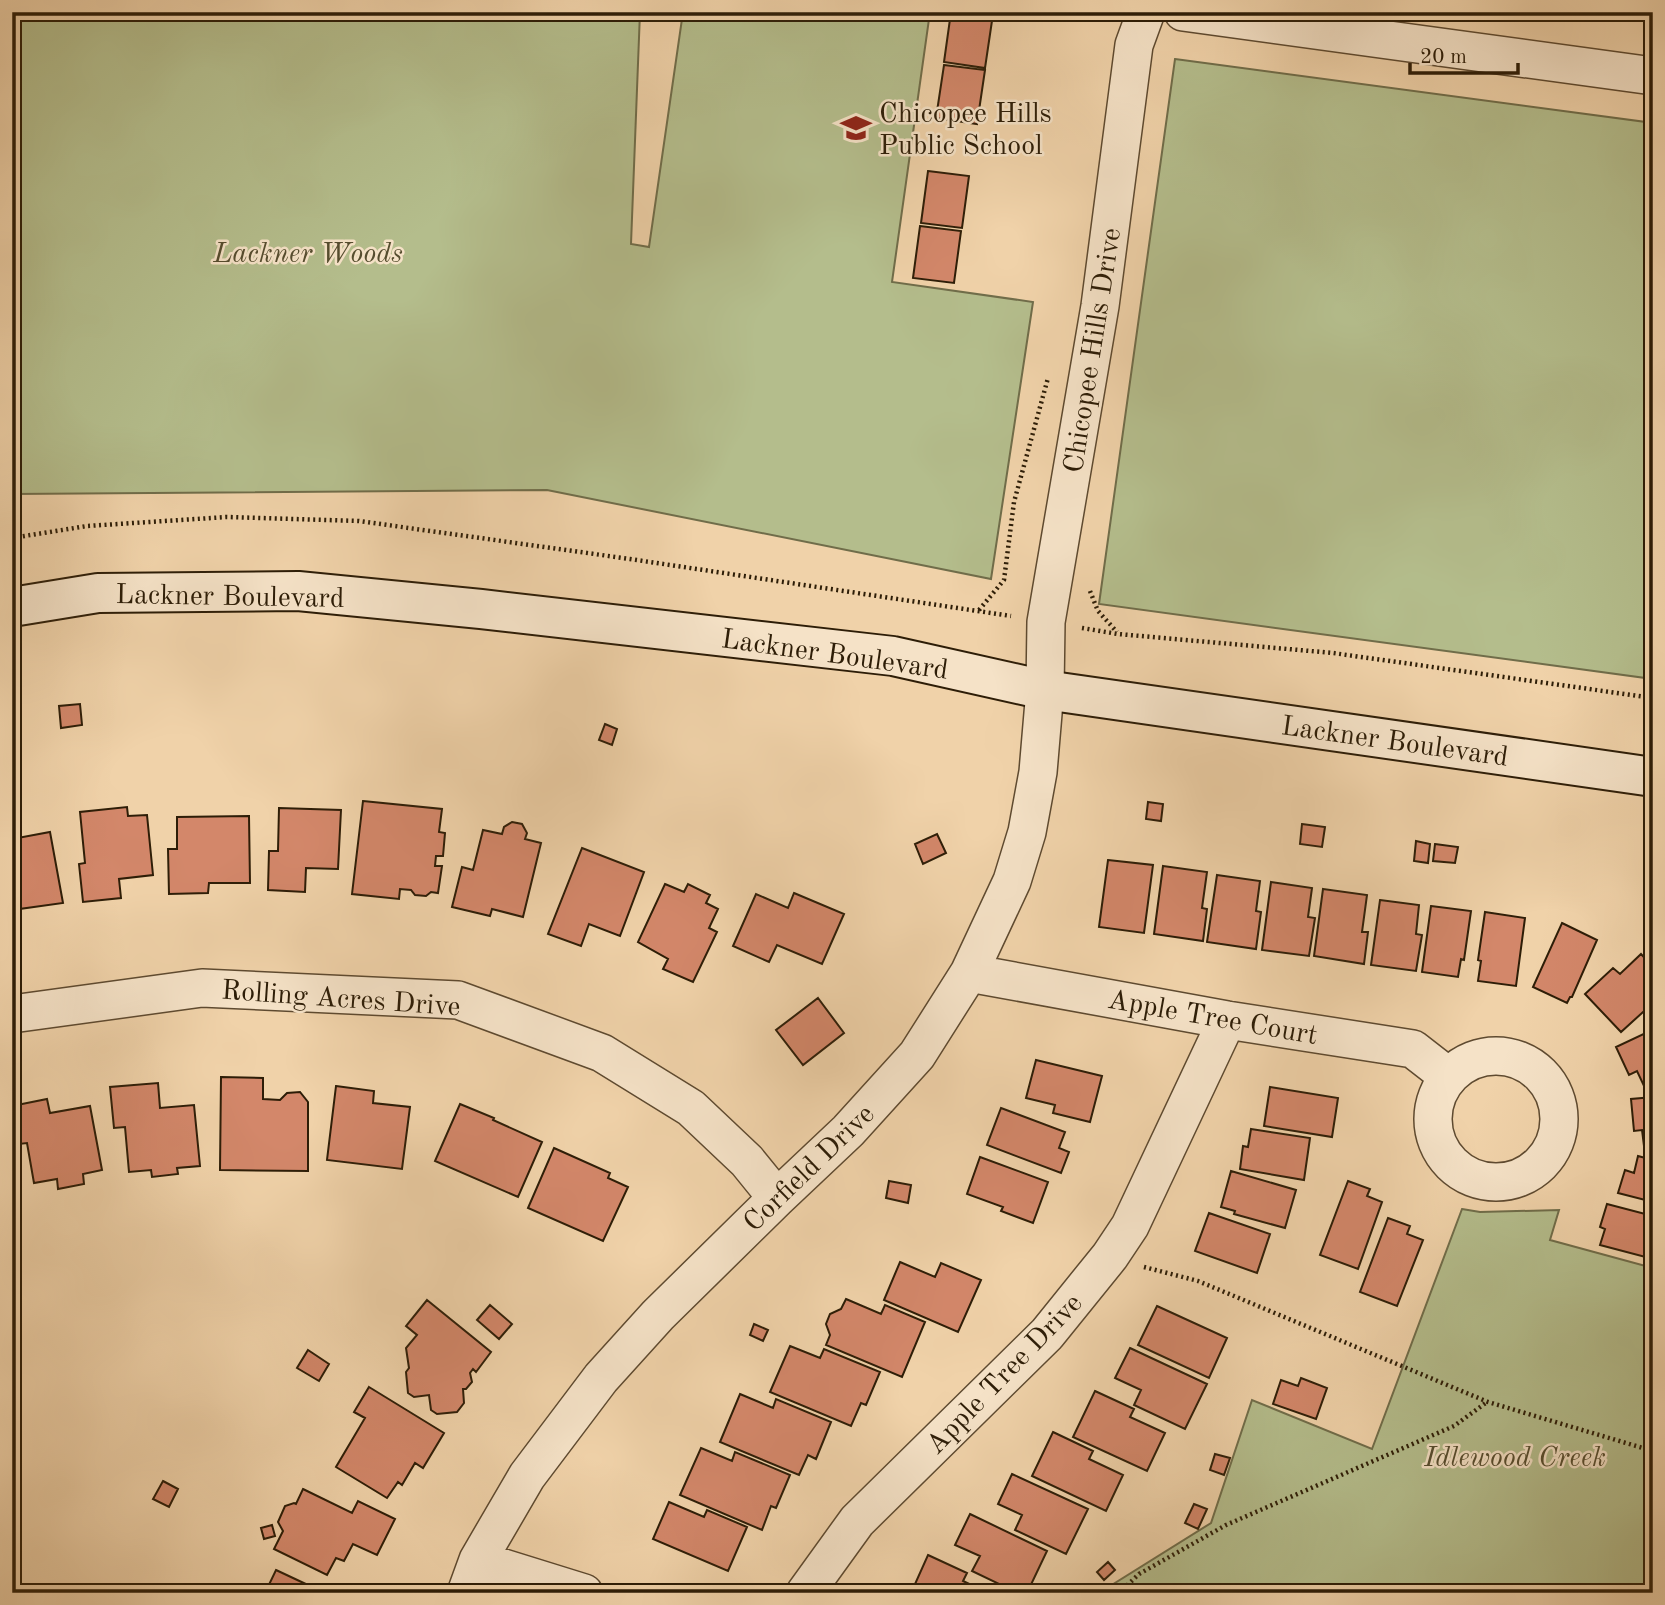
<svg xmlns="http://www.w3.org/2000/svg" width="1665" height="1605" viewBox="0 0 1665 1605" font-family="'Old Standard TT',serif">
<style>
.green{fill:#b4bd8c;stroke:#706d4a;stroke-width:2}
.building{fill:#d3876a;stroke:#2d1d07;stroke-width:2}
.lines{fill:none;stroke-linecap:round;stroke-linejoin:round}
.minor-casing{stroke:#5e4a30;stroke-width:40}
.secondary-casing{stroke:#2d1d07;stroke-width:42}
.path{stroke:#2d1d07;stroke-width:4.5;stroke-dasharray:2 3.5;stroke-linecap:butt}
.minor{stroke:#f5e2c7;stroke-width:37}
.secondary{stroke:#f5e2c7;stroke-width:38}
.labels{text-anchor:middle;stroke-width:5;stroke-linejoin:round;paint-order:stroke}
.poi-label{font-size:28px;fill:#2d1d07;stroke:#f5e2c7;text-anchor:start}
.park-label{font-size:28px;font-style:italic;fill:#564d2f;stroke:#f5e2c7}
.street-label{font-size:28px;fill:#2d1d07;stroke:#f5e2c7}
</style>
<rect width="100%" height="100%" fill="#f0d2a9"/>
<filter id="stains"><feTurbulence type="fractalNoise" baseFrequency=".00286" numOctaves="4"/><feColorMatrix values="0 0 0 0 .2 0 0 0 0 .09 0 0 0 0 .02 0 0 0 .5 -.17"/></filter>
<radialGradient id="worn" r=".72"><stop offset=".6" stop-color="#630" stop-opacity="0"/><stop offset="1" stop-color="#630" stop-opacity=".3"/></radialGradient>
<!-- green -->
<path class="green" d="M12 12H640L631 244 649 247 683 12H930L892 282 1033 302 991 579 547 490 12 494Z
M1175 59 1653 123V679L1099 604Z
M1462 1209 1480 1212 1559 1210 1550 1240 1653 1268V1593H1099L1211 1523 1252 1400 1372 1449Z"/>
<!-- building -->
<path class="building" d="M951 12H977L993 14 985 68 944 62Z
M944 65 985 70 977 124 936 118Z
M928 171 969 176 962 228 921 223Z
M920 226 961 231 954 283 913 278Z
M80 704 82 725 61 728 59 706Z
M605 724 617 729 612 745 599 740Z
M363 801 442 809 439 832 445 833 443 856H436L435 866H442L438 893 431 892 426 896 415 895 411 890 400 889 399 899 352 894Z
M1148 802 1163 804 1161 821 1146 819Z
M127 807 128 816 147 815 153 875 119 879 121 898 83 902 79 864 85 863 80 812Z
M279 808 341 810 338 869 306 868 305 892 268 890 269 851H278Z
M249 816 250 883H209L208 893 169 894 168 849H177V817Z
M512 822 522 824 527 833 525 839 541 843 523 917 492 909 490 916 452 907 462 867 473 870 483 830 502 834 504 827Z
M1302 824 1325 827 1322 847 1300 844Z
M50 832 63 903 12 910V839Z
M937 834 946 853 923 864 915 844Z
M1416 841 1430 844 1428 863 1414 861Z
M1435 844 1458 847 1455 863 1433 861Z
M582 848 644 872 620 936 589 924 581 946 548 934Z
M1108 860 1153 865 1144 933 1099 927Z
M1163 866 1207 872 1202 908 1207 909 1203 941 1154 934Z
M1217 875 1260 881 1256 911 1261 912 1256 949 1207 942Z
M1271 882 1312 888 1308 917 1315 918 1309 956 1262 950Z
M665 884 684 892 688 884 710 895 706 903 718 909 709 928 717 932 693 982 663 969 668 959 638 942Z
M1323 889 1367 895 1362 932H1368L1364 964 1314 956Z
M794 893 844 914 822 964 777 945 769 962 733 946 756 894 788 908Z
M1380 900 1419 905 1416 934 1422 935 1416 971 1371 965Z
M1431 906 1471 911 1464 960 1461 959 1458 977 1422 972Z
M1485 912 1525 918 1516 986 1478 981 1481 961 1478 960Z
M1562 923 1597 940 1572 997H1570L1567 1003 1533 987Z
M1641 954 1653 967V1003L1621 1032 1585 994 1613 968 1620 974Z
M818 998 844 1033 803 1065 776 1030Z
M1652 1030 1653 1085 1645 1088 1637 1071 1629 1075 1616 1047Z
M1036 1060 1102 1076 1090 1122 1053 1113 1055 1105 1026 1098Z
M221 1077 263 1078V1099L280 1100 287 1093 300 1092 308 1102V1171L220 1170Z
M158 1083 160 1108 194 1105 200 1166 177 1168 178 1174 152 1177 151 1170 129 1172 125 1127 114 1128 110 1087Z
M336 1086 374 1091 373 1103 410 1107 402 1169 327 1160Z
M1270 1087 1338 1098 1332 1137 1264 1126Z
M1653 1097V1146H1644L1642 1130 1634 1131 1631 1099Z
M47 1099 50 1113 90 1106 102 1170 83 1174 84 1184 58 1189 57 1179 34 1183 27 1143 19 1144 12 1106Z
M460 1104 494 1118 493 1120 542 1142 518 1197 435 1161Z
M1001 1108 1065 1132 1059 1148 1069 1152 1061 1173 987 1145Z
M1251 1129 1310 1138 1304 1180 1240 1169 1243 1146 1248 1147Z
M554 1148 610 1173 608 1178 628 1187 603 1241 528 1208Z
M1638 1156 1653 1160V1202L1618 1193 1625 1170 1634 1173Z
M980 1157 1048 1182 1033 1223 1001 1211 1003 1207 967 1194Z
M1231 1171 1296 1190 1285 1228 1234 1214 1235 1211 1221 1207Z
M889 1181 911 1185 908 1203 886 1198Z
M1348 1181 1370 1189 1367 1196 1382 1202 1358 1269 1320 1255Z
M1607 1204 1653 1216V1259L1600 1245 1605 1229 1600 1227Z
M1209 1213 1270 1234 1257 1273 1195 1251Z
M1388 1218 1410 1226 1407 1234 1423 1240 1397 1306 1360 1292Z
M900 1262 935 1277 941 1263 981 1280 958 1332 884 1300Z
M846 1299 881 1314 885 1305 925 1322 902 1377 826 1345 830 1335 826 1324 830 1314 841 1309Z
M427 1300 491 1352 476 1372 473 1369 470 1373 472 1382 466 1389H463L464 1403 457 1412 437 1414 431 1410 429 1395 414 1397 408 1393 406 1372 409 1368 406 1348 417 1335 406 1326Z
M490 1305 512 1324 499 1339 477 1320Z
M1157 1306 1227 1338 1209 1378 1138 1345Z
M754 1324 768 1330 763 1341 750 1335Z
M790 1346 820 1358 824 1349 880 1372 866 1405 861 1403 851 1426 770 1392Z
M1130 1348 1207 1384 1185 1429 1134 1405 1141 1390 1115 1378Z
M308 1350 329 1364 319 1381 297 1368Z
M1301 1378 1327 1388 1316 1419 1273 1404 1281 1380 1298 1386Z
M369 1387 444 1433 423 1468 415 1463 402 1485 398 1482 387 1498 336 1467 365 1418 354 1412Z
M1095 1391 1134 1409 1130 1417 1165 1433 1147 1471 1073 1437Z
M740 1394 773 1408 776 1399 831 1422 816 1459 808 1455 799 1475 720 1442Z
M1053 1432 1093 1451 1089 1459 1123 1475 1106 1511 1032 1476Z
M701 1448 732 1461 735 1452 790 1475 776 1508 771 1506 762 1530 680 1495Z
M1215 1454 1230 1458 1224 1475 1210 1470Z
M1012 1474 1088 1509 1066 1554 1015 1530 1022 1515 998 1504Z
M163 1481 178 1489 169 1507 153 1499Z
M303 1489 352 1513 358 1501 395 1519 377 1555 353 1544 344 1561 336 1558 327 1575 274 1549 283 1531 278 1522 285 1506 294 1503 296 1504Z
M669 1502 704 1517 707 1510 747 1527 728 1571 653 1539Z
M1194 1504 1207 1509 1198 1529 1185 1523Z
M970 1514 1047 1551 1027 1593H1018L972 1571 980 1556 955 1545Z
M272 1525 275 1536 264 1539 261 1528Z
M928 1555 967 1573 963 1581 988 1593H911Z
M1108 1562 1115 1570 1104 1580 1097 1572Z
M276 1570 325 1593H265Z"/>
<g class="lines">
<!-- minor casing -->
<g class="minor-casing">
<path id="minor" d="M1183 12 1653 76
M969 973 1227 1020 1413 1049 1449 1077
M12 1014 202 988 458 1000 602 1053 691 1108 747 1161 777 1198
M1433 1119a63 63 0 1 1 126 0a63 63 0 1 1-126 0Z
M478 1560 584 1593
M466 1593 478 1560 527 1476 601 1378 658 1315 777 1198 848 1131 917 1055 969 973 1012 881 1027 832 1038 772 1045 690 1046 622 1100 306 1134 45 1146 12
M805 1593 857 1521 1047 1334 1110 1256 1130 1226 1227 1020"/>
</g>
<!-- secondary casing -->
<g class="secondary-casing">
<path id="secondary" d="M12 607 98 593 298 591 481 609 893 656 1045 690 1653 777"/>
</g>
<!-- path -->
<path class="path" d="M12 538 87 526 227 517 359 521 630 559 1011 616
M1090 591 1098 611 1117 632
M979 610 1004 580 1014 502 1048 378
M1082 628 1118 634 1333 653 1653 698
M1144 1267 1198 1281 1488 1402 1653 1451
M1119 1593 1139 1574 1226 1525 1454 1426 1487 1402"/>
<!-- minor -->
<use href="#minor" class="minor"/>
<!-- secondary -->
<use href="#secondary" class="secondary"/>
</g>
<!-- icons -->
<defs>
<g id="school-bare" transform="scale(2.415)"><path d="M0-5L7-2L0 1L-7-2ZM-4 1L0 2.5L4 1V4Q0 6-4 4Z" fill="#8f2418" stroke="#f5e2c7" stroke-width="2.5" paint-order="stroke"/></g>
</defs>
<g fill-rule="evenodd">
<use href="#school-bare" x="856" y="128"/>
</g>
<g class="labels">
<!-- poi labels -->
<g class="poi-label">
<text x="879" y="122">Chicopee Hills<tspan x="879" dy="32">Public School</tspan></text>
</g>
<!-- park labels -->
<g class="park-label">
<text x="308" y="262">Lackner Woods</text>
<text x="1515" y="1466">Idlewood Creek</text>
</g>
<!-- street labels -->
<g class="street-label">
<text transform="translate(1091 350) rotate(-81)" y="10">Chicopee Hills Drive</text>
<text transform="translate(230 595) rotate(1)" y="10">Lackner Boulevard</text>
<text transform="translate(835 653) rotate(8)" y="10">Lackner Boulevard</text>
<text transform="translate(1395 740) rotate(8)" y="10">Lackner Boulevard</text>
<text transform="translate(341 997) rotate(4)" y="10">Rolling Acres Drive</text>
<text transform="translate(1213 1016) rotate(10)" y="10">Apple Tree Court</text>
<text transform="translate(808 1167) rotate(-44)" y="10">Corfield Drive</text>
<text transform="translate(1003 1373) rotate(-46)" y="10">Apple Tree Drive</text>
</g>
</g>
<!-- margin -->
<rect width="1665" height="1605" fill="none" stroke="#f0d2a9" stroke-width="42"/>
<rect x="14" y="14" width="1637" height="1577" fill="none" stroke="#2d1d07" stroke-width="3.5"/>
<rect x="21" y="21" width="1623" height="1563" fill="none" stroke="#2d1d07" stroke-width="2"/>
<!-- scale -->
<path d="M1410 63v10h108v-10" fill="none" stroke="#2d1d07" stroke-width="3.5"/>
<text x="1420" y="63" font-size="21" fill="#2d1d07" stroke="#f5e2c7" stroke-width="5" paint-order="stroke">20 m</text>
<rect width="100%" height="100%" filter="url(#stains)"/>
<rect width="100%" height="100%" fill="url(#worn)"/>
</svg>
